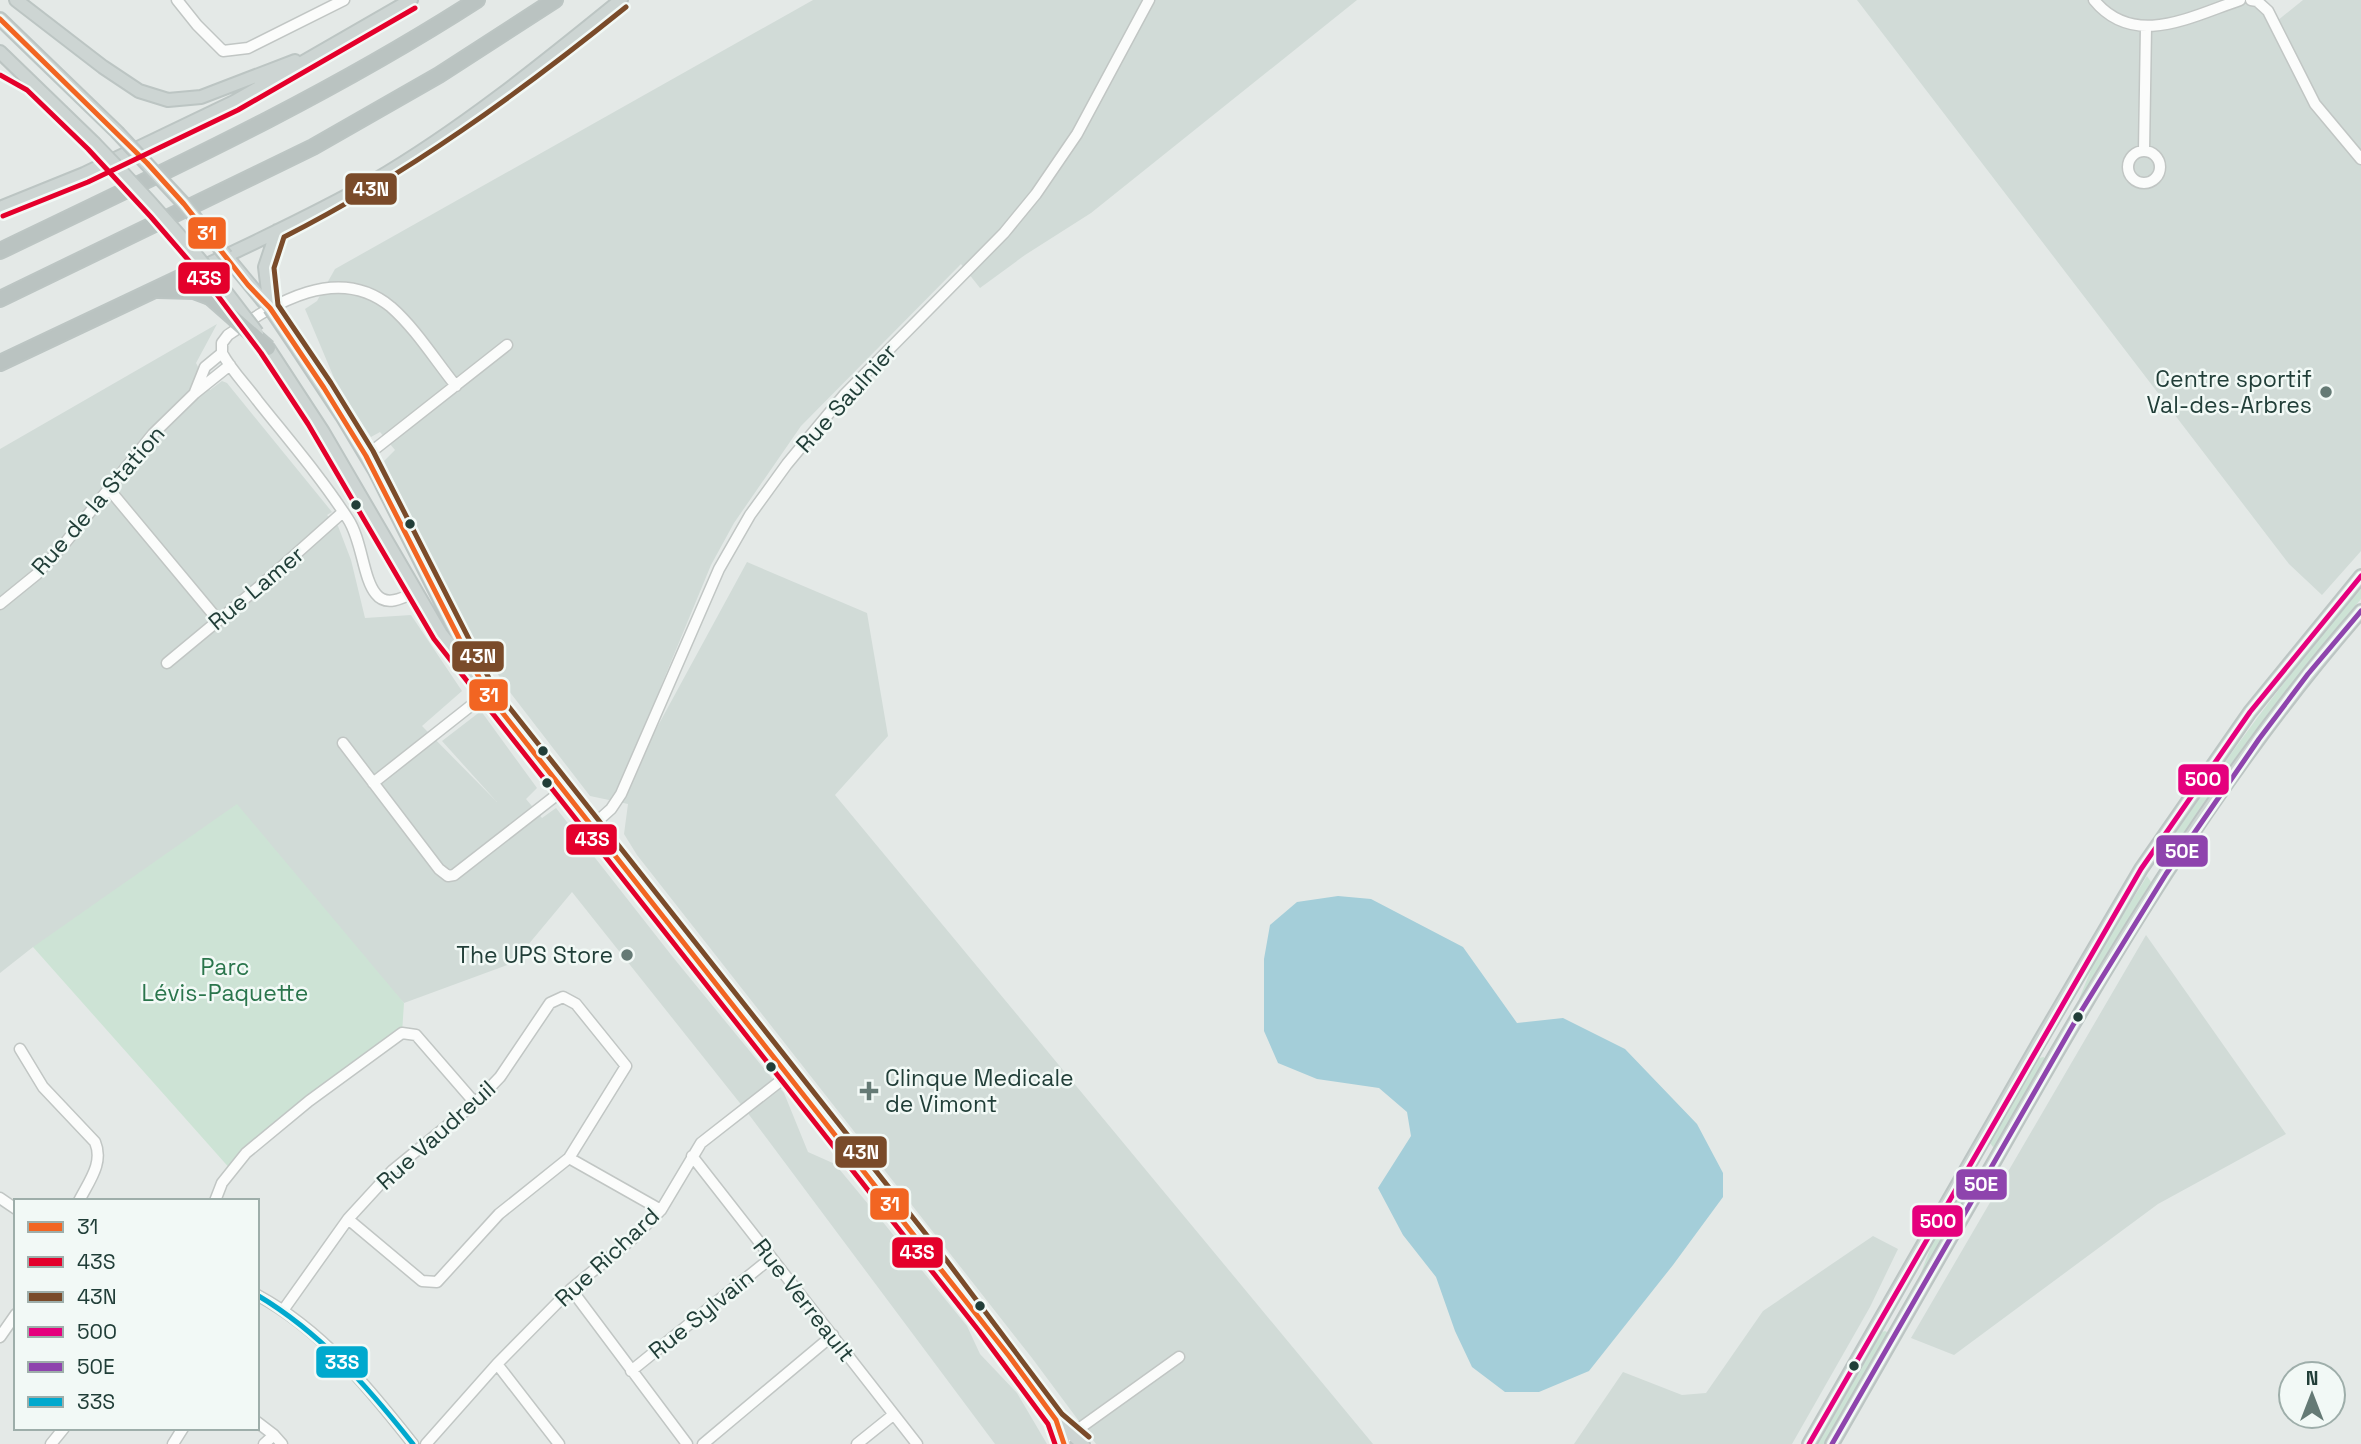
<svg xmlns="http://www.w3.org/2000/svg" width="2361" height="1444" viewBox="0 0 2361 1444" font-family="'Space Grotesk',sans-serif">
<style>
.built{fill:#d1dbd7}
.green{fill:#cde3d5}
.water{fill:#a4ced9}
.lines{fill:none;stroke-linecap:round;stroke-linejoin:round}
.minor-casing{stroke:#c1c6c4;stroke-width:13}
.major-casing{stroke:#bcc5c3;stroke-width:16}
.highway-casing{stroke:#bcc5c3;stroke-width:18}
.minor{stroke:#fbfcfb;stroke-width:10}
.major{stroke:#cdd5d3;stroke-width:12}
.highway{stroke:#bac3c1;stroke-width:14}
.major-bridge-casing{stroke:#bcc5c3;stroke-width:16;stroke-linecap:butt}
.highway-bridge-casing{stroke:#bcc5c3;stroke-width:18;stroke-linecap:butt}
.major-bridge{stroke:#cdd5d3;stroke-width:12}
.highway-bridge{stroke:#bac3c1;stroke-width:14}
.bus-1-casing{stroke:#f2f9f6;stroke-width:10}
.bus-2-casing{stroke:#f2f9f6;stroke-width:10}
.bus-3-casing{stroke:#f2f9f6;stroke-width:10}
.bus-4-casing{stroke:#f2f9f6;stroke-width:10}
.bus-5-casing{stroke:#f2f9f6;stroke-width:10}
.bus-6-casing{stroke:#f2f9f6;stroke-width:10}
.bus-1{stroke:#f26522;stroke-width:5}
.bus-2{stroke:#e4002b;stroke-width:5}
.bus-3{stroke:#7a4b2a;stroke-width:5}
.bus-4{stroke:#e5007d;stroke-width:5}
.bus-5{stroke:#8e44ad;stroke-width:5}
.bus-6{stroke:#00a9ce;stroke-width:5}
.poi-dot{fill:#657a75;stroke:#f2f9f6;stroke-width:2.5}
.bus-dot{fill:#213e38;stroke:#f2f9f6;stroke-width:2.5}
.labels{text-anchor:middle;stroke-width:5;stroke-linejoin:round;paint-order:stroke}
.poi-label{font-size:23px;fill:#213e38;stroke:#f2f9f6;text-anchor:end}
.street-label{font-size:23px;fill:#213e38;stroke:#f2f9f6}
.park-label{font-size:23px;fill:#2a754c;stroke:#f2f9f6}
.line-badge{stroke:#f2f9f6;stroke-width:2.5}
.badge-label{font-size:19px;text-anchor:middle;font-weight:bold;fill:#fff}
</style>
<rect width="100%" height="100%" fill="#e4e9e7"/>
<!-- built -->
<path class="built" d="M813 0H1357L1091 213 1025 255 980 288 961 264 801 426 734 523 711 565 661 686 648 744 747 562 867 613 888 736 835 795 1373 1444H1096L1032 1358 637 855 624 834 628 804 590 796 509 691 465 625 384 461 395 450 380 432 371 437 337 385 305 309 317 301 335 269Z
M1857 0H2261L2277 21 2303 0H2361V551L2322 595 2289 564Z
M217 324 196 363 210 390 222 381 227 383 332 512 327 515 338 526 351 560 365 618 411 615 462 691 422 726 497 802 442 741 481 711 537 788 526 799 542 818 556 808 672 956 784 1093 808 1152 835 1164 878 1216 967 1326 980 1354 1017 1393 1047 1444H995L747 1112 572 892 513 963 404 1003 356 952 33 947 0 973V449Z
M2146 935 2286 1134 2158 1204 1954 1355 1911 1338Z
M1873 1236 1898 1249 1870 1307 1792 1444H1574L1623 1372 1682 1395 1706 1393 1763 1311Z"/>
<!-- green -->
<path class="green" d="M2361 589V599C2289 682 2224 770 2164 862L2160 856C2222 763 2288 673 2361 589Z
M237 804 404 1003 402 1033 246 1153 232 1171 33 947Z
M2147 876 2151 882 2080 1000 2079 999 2096 958Z
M2044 1057 2045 1062 1997 1145 1993 1147 1990 1143 2039 1058Z
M1974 1170H1979L1980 1174 1916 1286 1932 1244Z
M1885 1331 1887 1332V1336L1825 1444H1818L1882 1332Z"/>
<!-- water -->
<path class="water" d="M1338 896 1371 899 1463 947 1517 1023 1563 1018 1625 1049 1697 1124 1723 1173V1197L1673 1265 1589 1371 1539 1392H1505L1472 1367 1455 1331 1436 1277 1403 1235 1378 1188 1411 1136 1407 1112 1379 1088 1317 1079 1278 1063 1264 1031V959L1270 925 1297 902Z"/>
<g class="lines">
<!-- minor casing -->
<g class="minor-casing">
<path id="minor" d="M177 0 197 25 223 51 248 48 344 0
M2094 0C2134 49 2192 16 2240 0
M2251 0 2257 1 2268 11 2315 104 2361 159
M2128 167a16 16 0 1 1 32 0a16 16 0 1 1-32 0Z
M2144 151 2146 27
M222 353C231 370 246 385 257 400 288 439 321 477 348 519 362 540 363 579 376 594 386 607 403 598 415 592
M222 353V343L228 335C275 303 338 263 391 307 416 329 435 360 456 386
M195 392 205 367 222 353
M366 456 507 345
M108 488 218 620
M0 604 37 574 65 543 153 434 195 393 230 365
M167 663 260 586 343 512
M343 743 439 869 448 876 454 875 563 790
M373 783 487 693
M592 826 611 809 621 794 719 569 750 515 787 464 845 394 1004 233 1036 194 1077 134 1149 0
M20 1049 43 1087 95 1142C104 1163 89 1181 79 1201
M692 1156 917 1444
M569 1158 661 1210
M0 1198 16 1209
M215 1201 222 1183 246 1153 309 1101 402 1033 416 1035 475 1103
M571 1289 687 1444
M257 1295C322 1330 368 1387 413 1444
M284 1309 348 1219 393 1170 475 1103 500 1077 550 1003 563 997 576 1004 626 1066 569 1158 499 1214 437 1282 422 1281 348 1219
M0 1337 16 1314
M497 1364 559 1444
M631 1371 771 1258
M257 1422 274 1435 282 1444
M1066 1438 1179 1357
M51 1444 64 1428
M173 1444 183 1428
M264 1444 274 1435
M426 1444 497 1364 571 1289 632 1239 661 1210 701 1143 788 1075
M703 1444 833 1335
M857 1444 893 1415"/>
</g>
<!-- major casing -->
<g class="major-casing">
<path id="major" d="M16 0 103 67 139 91 168 100 201 97 295 61
M0 19 117 132
M0 52 94 143
M0 208 84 174 234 102 411 0
M226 256 269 308
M205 266C261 239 318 213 372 182 461 130 541 65 621 0
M270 308 265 267 277 231
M268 348 323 432 441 634 937 1262 1056 1420 1083 1444
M299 351 342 416 375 471 473 666
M1056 1420 1064 1444
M1809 1444 2040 1041 2141 869 2250 712 2361 576
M1832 1444C1887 1348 1943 1252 1998 1155 2105 966 2217 776 2361 611"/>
</g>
<!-- highway casing -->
<g class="highway-casing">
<path id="highway" d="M0 251C162 173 325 98 477 0
M158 290 194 291 210 297
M0 299 313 147 439 75 555 0
M0 363 205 266"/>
</g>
<!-- minor -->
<use href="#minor" class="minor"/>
<!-- major -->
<use href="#major" class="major"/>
<!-- highway -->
<use href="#highway" class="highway"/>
<!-- major-bridge casing -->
<g class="major-bridge-casing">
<path id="major-bridge" d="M117 132 184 204 226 256
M94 143C153 203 208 266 257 333
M270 308 299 351"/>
</g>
<!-- highway-bridge casing -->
<g class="highway-bridge-casing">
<path id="highway-bridge" d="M210 297 268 348"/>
</g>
<!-- major-bridge -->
<use href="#major-bridge" class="major-bridge"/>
<!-- highway-bridge -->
<use href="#highway-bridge" class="highway-bridge"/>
<!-- bus-1 casing -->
<g class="bus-1-casing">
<path id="bus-1" d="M0 19 147 163 184 204 248 285 270 308 324 388 366 456 487 693 1009 1356 1056 1420 1064 1444"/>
</g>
<!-- bus-2 casing -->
<g class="bus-2-casing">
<path id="bus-2" d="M0 75 27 90 88 149 151 217 209 284 261 353 308 424 434 639 979 1331 1048 1424 1055 1444
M3 216 88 182 238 110 415 8"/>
</g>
<!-- bus-3 casing -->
<g class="bus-3-casing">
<path id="bus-3" d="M626 7C518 94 408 174 284 237L274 268 278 305 331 383 373 451 494 688 944 1257 1062 1414 1089 1437"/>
</g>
<!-- bus-4 casing -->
<g class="bus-4-casing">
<path id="bus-4" d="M1809 1444 2141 869 2250 712 2361 576"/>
</g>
<!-- bus-5 casing -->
<g class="bus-5-casing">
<path id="bus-5" d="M1832 1444 2080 1013 2166 874 2259 739 2308 674 2361 611"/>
</g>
<!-- bus-6 casing -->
<g class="bus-6-casing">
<path id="bus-6" d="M257 1295C321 1333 367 1386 413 1444"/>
</g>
<!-- bus-1 -->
<use href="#bus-1" class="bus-1"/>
<!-- bus-2 -->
<use href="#bus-2" class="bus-2"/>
<!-- bus-3 -->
<use href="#bus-3" class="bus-3"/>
<!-- bus-4 -->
<use href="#bus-4" class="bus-4"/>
<!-- bus-5 -->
<use href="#bus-5" class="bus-5"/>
<!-- bus-6 -->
<use href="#bus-6" class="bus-6"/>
</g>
<!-- markers -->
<g class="poi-dot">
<circle cx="2326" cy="392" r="7"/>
<circle cx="627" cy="955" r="7"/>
<path d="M865.5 1080.5h7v7h7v7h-7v7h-7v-7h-7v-7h7z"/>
</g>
<g class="bus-dot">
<circle cx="356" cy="505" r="6"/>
<circle cx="410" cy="524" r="6"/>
<circle cx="543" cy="751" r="6"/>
<circle cx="547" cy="783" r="6"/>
<circle cx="2078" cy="1017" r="6"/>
<circle cx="771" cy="1067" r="6"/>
<circle cx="980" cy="1306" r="6"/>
<circle cx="1854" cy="1366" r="6"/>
</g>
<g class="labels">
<!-- poi labels -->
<g class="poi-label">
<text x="2312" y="387">Centre sportif<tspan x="2312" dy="26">Val-des-Arbres</tspan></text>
<text x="613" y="963">The UPS Store</text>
<text x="885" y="1086" text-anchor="start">Clinque Medicale<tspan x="885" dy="26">de Vimont</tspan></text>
</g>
<!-- street labels -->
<g class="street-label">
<text transform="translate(846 398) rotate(-48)" y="8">Rue Saulnier</text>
<text transform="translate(98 500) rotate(-49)" y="8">Rue de la Station</text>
<text transform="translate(256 588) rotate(-40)" y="8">Rue Lamer</text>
<text transform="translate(436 1135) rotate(-42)" y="8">Rue Vaudreuil</text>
<text transform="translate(607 1257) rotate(-43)" y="8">Rue Richard</text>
<text transform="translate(804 1300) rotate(52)" y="8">Rue Verreault</text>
<text transform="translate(701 1314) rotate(-39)" y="8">Rue Sylvain</text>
</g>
<!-- park labels -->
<g class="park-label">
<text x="225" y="975">Parc<tspan x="225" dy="26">Lévis-Paquette</tspan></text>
</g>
</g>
<g class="line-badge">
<rect x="344" y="172" width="54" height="34" rx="7" fill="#7a4b2a"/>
<rect x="187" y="216" width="40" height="34" rx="7" fill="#f26522"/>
<rect x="177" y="261" width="54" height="34" rx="7" fill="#e4002b"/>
<rect x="451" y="640" width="54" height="33" rx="7" fill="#7a4b2a"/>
<rect x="468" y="678" width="41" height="34" rx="7" fill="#f26522"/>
<rect x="2177" y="763" width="53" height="33" rx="7" fill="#e5007d"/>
<rect x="565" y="823" width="53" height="33" rx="7" fill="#e4002b"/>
<rect x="2155" y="834" width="54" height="34" rx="7" fill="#8e44ad"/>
<rect x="834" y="1135" width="54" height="34" rx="7" fill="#7a4b2a"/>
<rect x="1955" y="1168" width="53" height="33" rx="7" fill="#8e44ad"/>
<rect x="869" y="1187" width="41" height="34" rx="7" fill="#f26522"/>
<rect x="1911" y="1204" width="53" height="34" rx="7" fill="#e5007d"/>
<rect x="891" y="1236" width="53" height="33" rx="7" fill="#e4002b"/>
<rect x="315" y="1345" width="54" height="34" rx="7" fill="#00a9ce"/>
</g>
<g class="badge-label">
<text x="371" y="196">43N</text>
<text x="207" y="240">31</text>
<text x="204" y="285">43S</text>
<text x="478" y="663">43N</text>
<text x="489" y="702">31</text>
<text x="2203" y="786">50O</text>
<text x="592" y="846">43S</text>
<text x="2182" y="858">50E</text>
<text x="861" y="1159">43N</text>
<text x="1981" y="1191">50E</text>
<text x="890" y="1211">31</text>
<text x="1938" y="1228">50O</text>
<text x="917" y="1259">43S</text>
<text x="342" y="1369">33S</text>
</g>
<!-- legend -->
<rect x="14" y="1199" width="245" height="231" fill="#f2f9f6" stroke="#9eaeaa" stroke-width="2"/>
<rect x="28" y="1222" width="35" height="10" fill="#f26522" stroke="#9eaeaa" stroke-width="2"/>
<text x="77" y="1234" font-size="21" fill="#213e38">31</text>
<rect x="28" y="1257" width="35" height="10" fill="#e4002b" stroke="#9eaeaa" stroke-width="2"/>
<text x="77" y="1269" font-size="21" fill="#213e38">43S</text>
<rect x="28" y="1292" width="35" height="10" fill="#7a4b2a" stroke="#9eaeaa" stroke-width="2"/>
<text x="77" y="1304" font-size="21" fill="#213e38">43N</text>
<rect x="28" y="1327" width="35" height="10" fill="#e5007d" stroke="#9eaeaa" stroke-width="2"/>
<text x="77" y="1339" font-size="21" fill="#213e38">50O</text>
<rect x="28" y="1362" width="35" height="10" fill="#8e44ad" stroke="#9eaeaa" stroke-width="2"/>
<text x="77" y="1374" font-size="21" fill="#213e38">50E</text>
<rect x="28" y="1397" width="35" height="10" fill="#00a9ce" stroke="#9eaeaa" stroke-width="2"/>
<text x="77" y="1409" font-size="21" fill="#213e38">33S</text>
<!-- north arrow -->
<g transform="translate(2312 1395)"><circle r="33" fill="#f2f9f6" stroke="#9eaeaa" stroke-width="2"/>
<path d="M0-5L12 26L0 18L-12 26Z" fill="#657a75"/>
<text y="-10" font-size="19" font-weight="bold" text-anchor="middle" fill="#213e38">N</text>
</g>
</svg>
